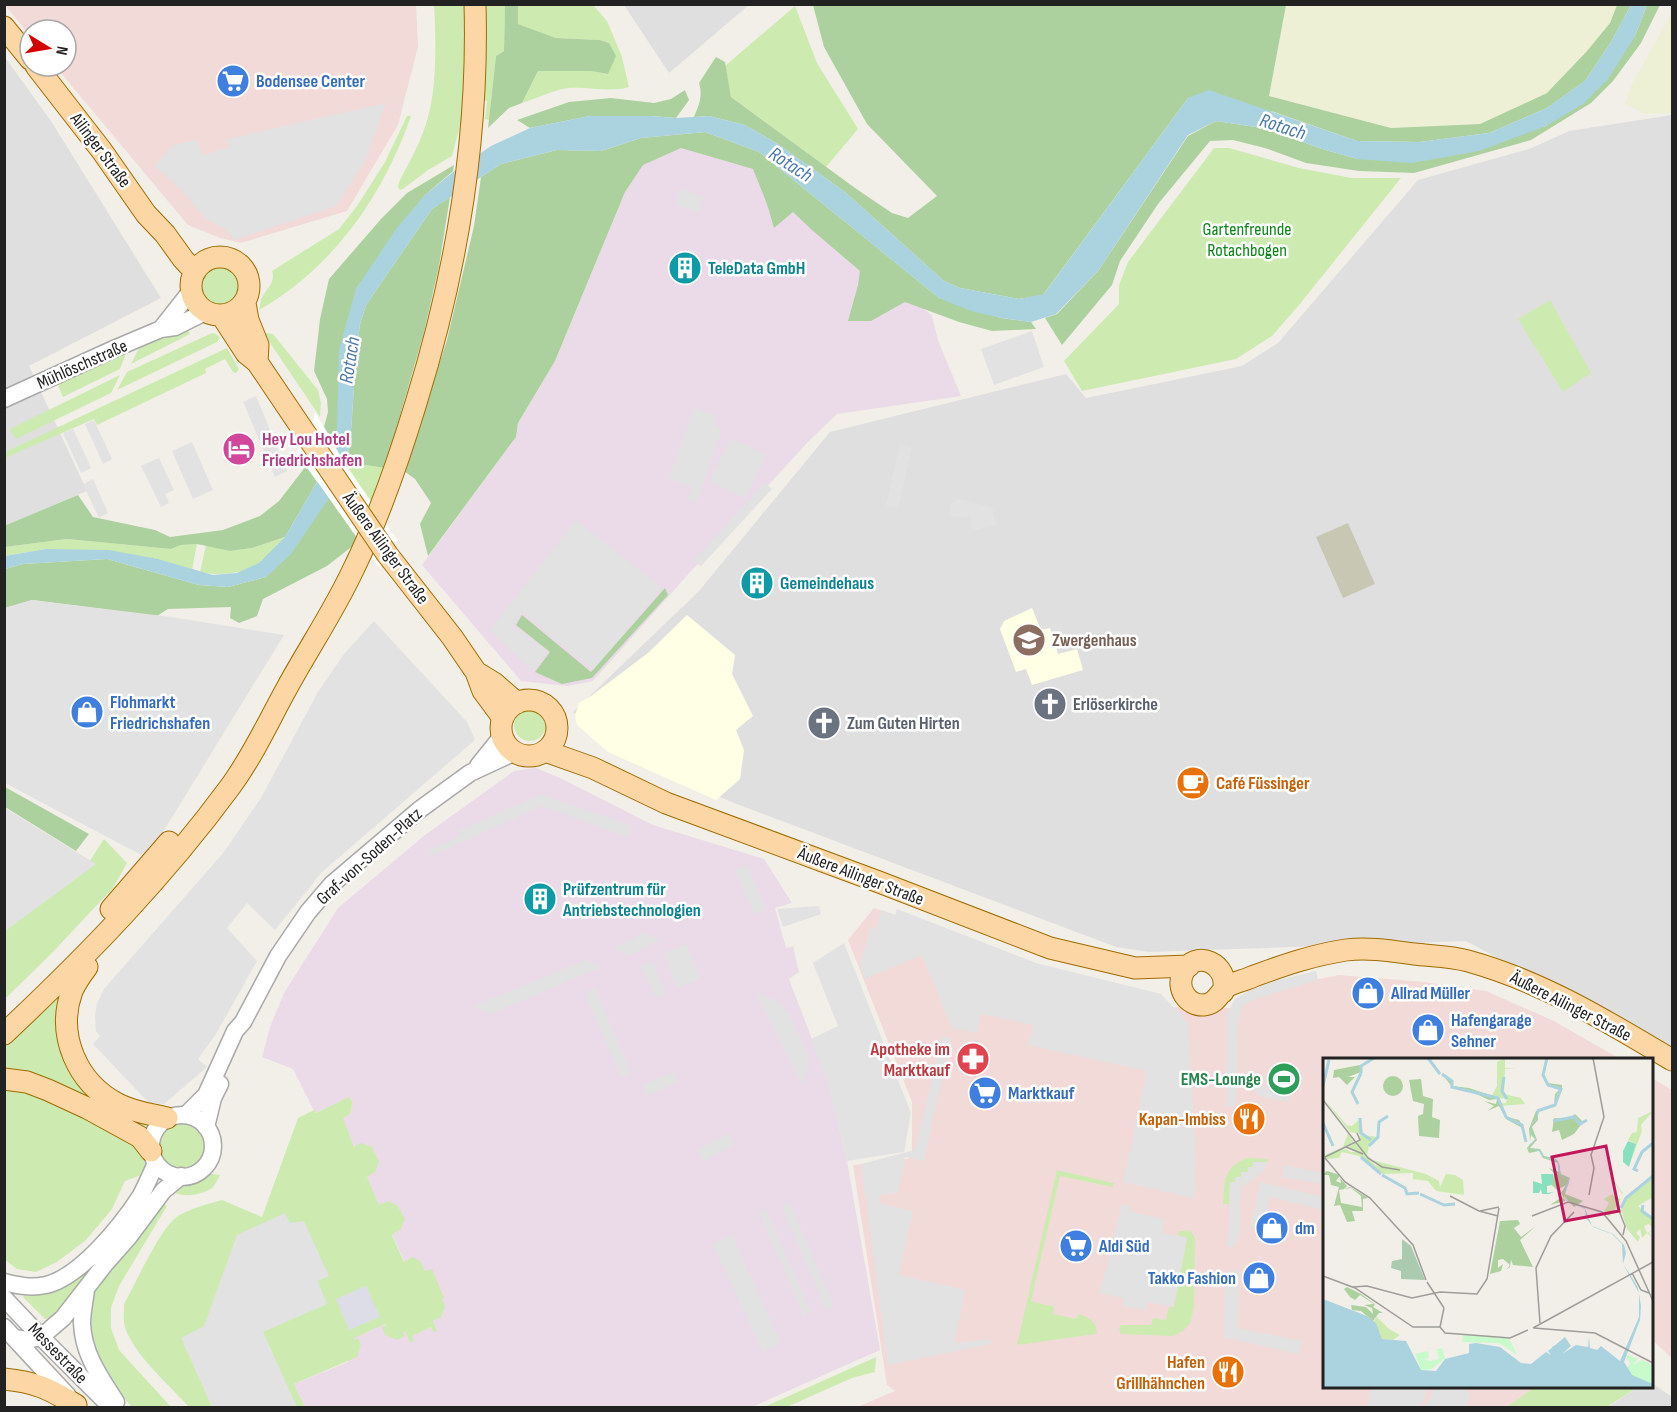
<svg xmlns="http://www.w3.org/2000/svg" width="1677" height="1412" viewBox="0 0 1677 1412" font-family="'Sofia Sans Condensed',sans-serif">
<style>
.residential{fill:#e0dfdf}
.commercial{fill:#f2dad9}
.industrial{fill:#ebdbe8}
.education{fill:#ffffe5}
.construction{fill:#c7c7b4}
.farmland{fill:#eef0d5}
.grass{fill:#cdebb0}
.forest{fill:#add19e}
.parking{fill:#e2e2e2}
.plaza{fill:#dddde8}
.water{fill:#aad3df}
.pier{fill:#fff}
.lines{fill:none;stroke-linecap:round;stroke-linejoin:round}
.minor-casing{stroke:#a9a9a9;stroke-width:19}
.major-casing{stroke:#a06b00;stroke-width:23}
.minor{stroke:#fff;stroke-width:16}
.major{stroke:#fcd6a4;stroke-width:21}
.major-bridge-casing{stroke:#a06b00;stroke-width:23;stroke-linecap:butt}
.major-bridge{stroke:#fcd6a4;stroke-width:21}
.labels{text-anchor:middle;stroke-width:5;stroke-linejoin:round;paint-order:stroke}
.shop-label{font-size:18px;font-weight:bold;fill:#366cbe;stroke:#fff;text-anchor:start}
.street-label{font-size:18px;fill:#222;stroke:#fff}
.park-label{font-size:18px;fill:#0c8416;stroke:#fff}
.culture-label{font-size:18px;font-weight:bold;fill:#0d838f;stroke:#fff;text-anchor:start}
.hotel-label{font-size:18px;font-weight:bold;fill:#b23c85;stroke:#fff;text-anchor:start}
.education-label{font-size:18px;font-weight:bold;fill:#785e54;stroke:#fff;text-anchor:start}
.worship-label{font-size:18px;font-weight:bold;fill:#5b616d;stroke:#fff;text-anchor:start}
.food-label{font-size:18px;font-weight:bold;fill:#c56008;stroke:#fff;text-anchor:end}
.health-label{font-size:18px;font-weight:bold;fill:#be3a42;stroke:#fff;text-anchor:end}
.leisure-label{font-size:18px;font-weight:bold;fill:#27864d;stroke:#fff;text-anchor:end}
.water-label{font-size:20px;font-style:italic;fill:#4a7aab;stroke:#fff}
.inset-river{fill:none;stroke:#aad3df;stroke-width:3}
.inset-road{fill:none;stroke:#9f9d99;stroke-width:1.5}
.view{fill:#c2185b;fill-opacity:0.15;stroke:#c2185b;stroke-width:3}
.inset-edge{fill:none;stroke:#222;stroke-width:3}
</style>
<rect width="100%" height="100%" fill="#f2efe9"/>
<!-- residential -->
<path class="residential" d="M624 5H749L669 73Z
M4 56 51 121 161 298 29 366 87 491 5 526Z
M1672 115V1052L1466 941 1149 952 1116 947 734 803 612 751 573 712 699 591 830 432 1066 374 1086 398 1242 366 1278 343 1418 180 1532 148 1569 131Z
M1652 1383 1672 1397V1407L1607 1408 1638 1387 1652 1386Z"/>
<!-- commercial -->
<path class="commercial" d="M5 5H416L418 47 398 125 347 211 241 243 220 238 188 225 55 66H66V30H30V36Z
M874 908 1083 981 1167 1007 1230 1008 1268 989 1339 975 1424 982 1486 991 1554 1021 1620 1059 1324 1060V1386L1535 1387 1507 1408 857 1407 895 1391 887 1385 853 1165 912 1158V1102L848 940Z
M1652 1078 1672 1090V1358L1652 1340Z"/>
<!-- industrial -->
<path class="industrial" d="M682 144 762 167 932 316 938 340 961 396 837 414 808 442 751 504 593 681 567 686 521 681 422 565 516 437 518 423 555 361 625 192 643 165Z
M536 768 558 777 653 825 764 859 792 903 775 908 786 948 793 946 799 972 789 979 828 1081 847 1161 880 1350 752 1407H305L294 1384 348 1362 353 1338 385 1324 386 1326 403 1332 405 1331 411 1343V1336L431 1327 433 1332V1321L425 1271 413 1258 405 1263 392 1234 388 1201 379 1206 342 1118 350 1114 353 1103 349 1098 315 1113 293 1069 262 1057 270 1027 284 993 338 908 425 835 514 771Z"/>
<!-- education -->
<path class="education" d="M1032 608 1041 630 1050 628 1058 654 1077 649 1083 670 1032 685 1026 669 1016 672 1000 629 1004 621Z
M687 615 735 655 732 674 753 716 736 730 744 750 740 779 716 800 608 752 577 725 575 715 579 703 591 696 648 653Z"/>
<!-- construction -->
<path class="construction" d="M1348 523 1375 584 1343 598 1316 537Z"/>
<!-- farmland -->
<path class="farmland" d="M1286 5H1617L1610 23 1587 51 1547 93 1480 124 1391 128 1269 96Z
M1672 12V113L1645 114 1625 104 1631 86Z"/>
<!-- grass -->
<path class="grass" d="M434 5H465L466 51 461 122 452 156 428 170 403 189 400 190 398 187 399 182C410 161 422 140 428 117 437 85 436 39 434 5Z
M486 5H505L504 51 496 56 489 120 485 119 487 101 484 100Z
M518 5H593L607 21 622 57 629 87C611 93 588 86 568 88 553 90 536 99 522 103L538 71H591L608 74 609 43 600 40 556 38 518 24Z
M795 6 817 63 858 129 826 167 731 97 725 66Z
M407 116H411C383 196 333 268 259 310 260 307 260 303 261 299 266 289 276 283 272 271L339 229 357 206 385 162Z
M1214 148H1229L1299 168 1352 178H1401L1299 305 1272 336 1236 359 1082 391 1064 361 1119 304V285L1128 262Z
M202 286a18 18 0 1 1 36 0a18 18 0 1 1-36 0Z
M1550 300 1591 373 1563 392 1518 319Z
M187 327 190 334 131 364 140 346Z
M212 333 216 334 220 338 217 342 117 390 127 372Z
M266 333 273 334 318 390 321 403 320 417 266 337Z
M227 348 239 369 236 373 233 372 225 359 205 369 206 373 97 425 94 419 5 458V452Z
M126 353 120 369 63 397 57 383Z
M120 375 111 393 16 439 10 429Z
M344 462 385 468 372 503 368 498Z
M285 537C277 545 269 555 261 562 244 575 220 576 200 572L206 545 230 551 252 548Z
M67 539 171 549 181 545 197 544 192 570 158 559 46 549 5 556V547Z
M514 725a16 16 0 1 1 32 0a16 16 0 1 1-32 0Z
M104 839 127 863 113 888 52 953 5 999V931L86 867Z
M64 990 68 1059 155 1120 148 1134 5 1074 4 1044Z
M12 1085 118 1131 145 1155 144 1174 125 1181 112 1209 86 1240 57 1262 36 1272 17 1269 5 1260V1086Z
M349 1097 353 1103 350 1114 343 1118 354 1147 361 1143 372 1147 379 1161 375 1172 367 1177 379 1205 388 1201 397 1205 405 1219 401 1229 392 1235 404 1262 413 1257 421 1262 425 1271 432 1269 444 1298 442 1299 445 1307 441 1317 433 1321 437 1331 433 1332 431 1327 412 1336 414 1341 410 1343 405 1331 403 1333 405 1336 397 1340 385 1335 382 1327 386 1326 385 1324 354 1338V1340L358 1338 361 1345 357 1357 294 1384 305 1407 190 1408C171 1387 133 1354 125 1327 123 1320 124 1312 124 1304 136 1283 160 1228 178 1216 191 1208 208 1204 222 1200L262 1217 298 1118 314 1110 316 1113Z
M159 1146a23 23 0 1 1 46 0a23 23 0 1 1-46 0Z
M1247 1158 1267 1159 1268 1162H1253V1167C1247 1173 1238 1183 1230 1183L1229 1204H1223C1225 1181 1222 1168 1247 1158Z
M1057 1170 1114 1183 1113 1187 1060 1176 1031 1301 1054 1307 1053 1314 1077 1319 1078 1314C1089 1317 1096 1321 1097 1333L1096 1334 1017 1345Z
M212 1174 220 1175C218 1179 215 1185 212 1188 203 1195 183 1198 174 1192L184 1181 191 1182Z
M151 1189 156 1193 61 1313 51 1318 45 1319 23 1297 26 1294 49 1291Z
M161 1202 167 1206 119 1286 111 1308V1328L119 1350 171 1407H132C108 1380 80 1338 91 1299 96 1281 111 1264 123 1249 136 1234 148 1218 161 1202Z
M1180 1231H1191L1195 1238 1194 1308 1190 1323 1183 1331 1173 1336 1121 1334 1119 1330 1121 1325H1151L1153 1318 1166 1320 1169 1307H1174L1187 1238 1177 1235Z
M876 1357 875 1372 852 1378 787 1407H764Z
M1535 1387V1386L1638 1387 1607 1407H1507Z"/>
<!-- forest -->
<path class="forest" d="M505 5H518V24L556 38 600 40 609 43 616 56 608 74 591 71H538L522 103 509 108 488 128 496 56 504 51Z
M813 5H1286L1269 96 1391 128 1480 124 1547 93 1587 51 1610 23 1617 5H1631L1611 42 1585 81 1547 108 1489 133 1419 142 1357 141 1274 112 1188 98 1043 295 1019 299 960 288 944 281 845 192 778 144 745 125 709 116 694 117C699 105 703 96 699 83L716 57 725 62 731 97 855 188 892 213 908 218 937 196 867 124 824 47Z
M1647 5H1660L1641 43 1613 81 1591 103 1531 140 1414 173 1359 171 1306 163 1265 148 1233 140 1210 141 1158 204 1120 261 1112 285 1062 345 1045 318 1057 314 1098 271 1188 136 1216 121 1269 129 1319 148 1357 159 1546 126 1635 36Z
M685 90 689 100 676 118 651 116H590L530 128 517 120 569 102 611 98 654 103 671 99Z
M705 132 759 152 939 298 1001 318 1031 322 1036 329 992 331 959 322 905 302 871 321H848L858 285 860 271 812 230 793 212 774 228 767 204 753 169 681 148 643 165 625 192 555 361 518 423 516 437 428 556 420 524 431 503 415 479 404 471 447 340 474 226 481 177 501 164 557 150 601 151 641 138Z
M454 165 453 171 424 196 356 289 337 430 333 441 324 427 328 412 327 399 314 371 320 319 329 279 381 219 407 193Z
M450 197 439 266 424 332 385 468 345 462 350 446 356 357 360 324 366 305 432 209Z
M306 466 317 482 285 537 252 548 230 551 197 544 181 545 171 549 67 539 5 547 4 526 78 495 93 517 155 530 170 537 223 530 260 516 279 501Z
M329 498 359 541 327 566 263 599 257 616 239 623 230 618 231 607 168 609 157 616 32 600 5 608V569L23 564 107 559 199 585 228 587 266 577 311 522Z
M665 588 668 595 592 678 562 684 535 672 550 652 516 625 522 615 591 672Z
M5 787 89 834 76 851 5 807Z"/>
<!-- parking -->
<path class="parking" d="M386 103 365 161 336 206 234 240 226 229 206 219 183 192 155 166 173 145 197 140 203 155 229 148 227 139Z
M680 189 704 197 699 212 675 205Z
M1032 331 1044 367 994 385 981 349Z
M256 396 287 471 275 477 243 402Z
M694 408 717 416 715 425 722 428 697 503 688 500 692 487 669 479Z
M94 420 112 459 103 464 85 424Z
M73 429 91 468 81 473 63 433Z
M731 438 766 455 745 498 710 481Z
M192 442 213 490 193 499 172 451Z
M900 444 912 447 898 508 886 505Z
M159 458 174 490 165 494 169 503 161 507 141 466Z
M93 479 108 513 99 518 83 484Z
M765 483 772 489 701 566 694 560Z
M957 499 992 507 996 525 972 530 970 516 956 517 950 515V505Z
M576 520 662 588 593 670 522 612 513 625 548 652 533 671 490 630Z
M32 600 171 617 284 635 147 858 5 783V608Z
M374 621 467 722 475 740 322 872 275 930 247 903 227 928 257 961 216 1034 198 1059 207 1067 164 1104 149 1103 93 1044 100 1036 96 1031 95 1017 97 1003 104 989 224 852 261 798 318 692 344 654Z
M541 794 632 826 628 837 542 806 431 856 429 850 461 836 459 831Z
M5 808 96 864 5 931H4Z
M747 865 766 909 754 914 735 870Z
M819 906 821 914 783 927 777 909Z
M897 909 1036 963 1161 994 1188 1023 1196 1160 1194 1198 1123 1182 1147 1071 1028 1045 1034 1025 981 1014 977 1033 952 1028 922 955 865 979 860 965 871 927 877 929 882 910 895 915Z
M645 933 660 940 630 955 614 948Z
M844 943 911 1113 904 1152 847 1161 828 1082 811 1039 838 1026 813 963Z
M687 944 700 979 677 988 664 953Z
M586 960 601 967 491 1014 474 1006Z
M652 961 666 994 656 998 641 966Z
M1316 971 1318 980 1252 1000 1242 1007 1238 1022 1236 1106H1226V1015L1235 999 1248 991 1278 980Z
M595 988 631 1072 621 1077 585 993Z
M756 992 778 1002 788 1012 809 1057 807 1071 802 1084Z
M942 1036 951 1038 924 1161 905 1157 898 1193 879 1195 880 1203 913 1211 899 1275 966 1290 954 1343 990 1339 991 1344 888 1365 861 1164 915 1150Z
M674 1072 678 1082 647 1096 643 1085Z
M1246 1077 1258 1079 1261 1086 1291 1091 1289 1102 1260 1096 1254 1090 1244 1088Z
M729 1133 735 1144 704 1161 698 1150Z
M1253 1162H1268L1265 1170 1246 1185H1241L1239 1235 1235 1247 1227 1246 1230 1182H1235V1177H1241V1172H1248V1167H1253Z
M1284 1165 1324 1173V1184L1282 1177Z
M1260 1182 1324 1197V1210L1270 1197 1262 1230 1251 1226Z
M790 1203 834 1306 826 1309 782 1207Z
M1122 1204 1131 1206V1212L1165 1219 1162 1233 1187 1238 1173 1307 1148 1302 1146 1310 1122 1306 1124 1298 1100 1293Z
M766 1209 811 1312 804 1315 759 1212Z
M285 1213 290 1223 304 1221 329 1276 318 1281 327 1304 263 1332 297 1407H212L181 1338 204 1326 237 1235Z
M732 1235 781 1343 763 1352 713 1244Z
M1226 1271H1239L1238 1328 1302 1341 1299 1354 1224 1337Z
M1375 1387V1386L1428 1387 1421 1407H1368L1371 1390Z
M1434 1387H1462L1470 1393 1467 1407H1426Z"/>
<!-- plaza -->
<path class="plaza" d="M366 1286 380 1317 349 1330 336 1299Z"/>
<!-- water -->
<path class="water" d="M1631 5H1647L1635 36 1608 79 1583 104 1546 126 1479 151 1412 163 1357 159 1319 148 1269 129 1216 121 1188 135 1098 271 1056 314 1031 322 1001 318 971 311 939 298 759 152 705 132 641 138 601 151 557 150 501 164 432 209 366 305 360 324 356 357 350 446 344 462 329 498 291 554 266 577 228 587 199 585 107 559 23 564 5 569V556L46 549 109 550 158 559 213 575 237 573 259 563 285 537 317 482 337 430 339 350 356 289 396 229 424 196 453 172 491 146 530 128 590 116H651L676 118 709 116 745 125 778 144 845 192 944 281 960 288 1019 299 1044 294 1188 98 1209 90 1357 141 1419 142 1489 133 1547 108 1585 81 1611 42Z"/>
<!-- pier -->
<path class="pier" d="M315 412 344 462 398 541 393 542 380 569 296 452 307 436 314 418Z"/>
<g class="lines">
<!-- minor casing -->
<g class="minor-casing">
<path id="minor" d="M161 329 191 291
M4 399 116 348 161 329 175 327 205 312
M478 766 502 736
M186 1115 206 1095 235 1031 243 1022 278 956 308 912 332 884 419 810 470 773 515 752
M151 1146a31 31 0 1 1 62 0a31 31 0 1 1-62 0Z
M206 1127 213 1098 220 1084
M4 1282C19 1286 31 1288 46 1285 80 1277 121 1226 140 1197 146 1186 151 1174 156 1163
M86 1289C85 1300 82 1312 82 1323 83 1354 100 1377 116 1402
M4 1298 41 1337 112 1408
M4 1327 68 1396
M14 1338 27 1340 41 1337 63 1318 105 1264 128 1238 163 1191 181 1176"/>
</g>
<!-- major casing -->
<g class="major-casing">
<path id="major" d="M4 27 30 59
M36 66 102 151 146 214 165 234 183 259 195 272
M191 286a29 29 0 1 1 58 0a29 29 0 1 1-58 0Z
M245 303 248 320 258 345 257 362
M222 316 246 353 257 362 307 436
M387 554 452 637 476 672 483 691 503 718
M476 672 494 683 517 703
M501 728a28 28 0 1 1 56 0a28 28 0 1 1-56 0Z
M545 751 593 768 666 803 879 882 1050 948 1135 968 1189 966
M111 909 169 842
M87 967C81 975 76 982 72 991 56 1035 77 1083 118 1104 133 1112 150 1114 167 1118
M1223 992C1231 963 1194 948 1183 973 1176 988 1187 1006 1204 1005 1217 1004 1219 992 1228 986 1235 982 1246 980 1254 976 1284 965 1313 955 1346 950 1368 947 1392 951 1414 954 1431 956 1451 956 1468 961 1541 981 1607 1021 1672 1060
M4 1034C86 957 163 878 230 787 253 756 269 720 288 686 310 646 335 609 354 568 380 515 399 459 416 403 456 274 479 140 475 4
M4 1079 27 1082 48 1090 87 1108 140 1137 151 1151
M4 1379C36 1382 49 1389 76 1405"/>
</g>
<!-- minor -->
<use href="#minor" class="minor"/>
<!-- major -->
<use href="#major" class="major"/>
<!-- major-bridge casing -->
<g class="major-bridge-casing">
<path id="major-bridge" d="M307 436 387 554"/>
</g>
<!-- major-bridge -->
<use href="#major-bridge" class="major-bridge"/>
</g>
<!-- icons -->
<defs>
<g id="supermarket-disc" transform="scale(1.725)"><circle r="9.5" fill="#3f7fe0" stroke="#fff"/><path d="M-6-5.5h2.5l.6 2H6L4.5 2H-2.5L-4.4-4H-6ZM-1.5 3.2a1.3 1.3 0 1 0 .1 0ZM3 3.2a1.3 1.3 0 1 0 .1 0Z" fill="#fff"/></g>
<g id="building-disc" transform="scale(1.725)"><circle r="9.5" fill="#0f9aa8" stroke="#fff"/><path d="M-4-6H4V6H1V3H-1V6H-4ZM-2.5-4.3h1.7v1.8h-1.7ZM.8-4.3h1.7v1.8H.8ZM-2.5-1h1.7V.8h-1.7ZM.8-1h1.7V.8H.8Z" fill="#fff"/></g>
<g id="hotel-disc" transform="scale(1.725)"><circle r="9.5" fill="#d1479c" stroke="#fff"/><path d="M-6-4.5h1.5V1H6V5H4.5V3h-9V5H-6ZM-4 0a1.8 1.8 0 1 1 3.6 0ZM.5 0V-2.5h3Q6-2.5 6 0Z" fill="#fff"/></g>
<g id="school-disc" transform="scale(1.725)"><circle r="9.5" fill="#8d6e63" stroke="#fff"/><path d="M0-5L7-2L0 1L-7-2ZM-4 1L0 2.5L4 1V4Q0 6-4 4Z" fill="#fff"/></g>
<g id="church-disc" transform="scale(1.725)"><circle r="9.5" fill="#6b7280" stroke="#fff"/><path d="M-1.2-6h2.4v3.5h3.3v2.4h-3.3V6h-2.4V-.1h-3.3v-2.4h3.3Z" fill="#fff"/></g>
<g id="shop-disc" transform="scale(1.725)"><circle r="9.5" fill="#3f7fe0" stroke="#fff"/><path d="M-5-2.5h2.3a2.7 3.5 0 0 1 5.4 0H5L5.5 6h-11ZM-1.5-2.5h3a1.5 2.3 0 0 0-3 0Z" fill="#fff"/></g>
<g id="cafe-disc" transform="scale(1.725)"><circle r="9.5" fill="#e8710a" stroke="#fff"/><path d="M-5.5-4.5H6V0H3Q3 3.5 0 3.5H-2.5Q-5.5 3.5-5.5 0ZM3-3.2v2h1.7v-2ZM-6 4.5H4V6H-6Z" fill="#fff"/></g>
<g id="pharmacy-disc" transform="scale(1.725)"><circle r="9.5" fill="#e0444e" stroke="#fff"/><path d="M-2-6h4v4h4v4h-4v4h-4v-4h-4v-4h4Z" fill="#fff"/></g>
<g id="stadium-disc" transform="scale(1.725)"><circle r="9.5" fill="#2e9e5b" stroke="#fff"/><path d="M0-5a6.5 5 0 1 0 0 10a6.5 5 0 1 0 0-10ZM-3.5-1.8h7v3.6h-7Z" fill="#fff"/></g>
<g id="restaurant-disc" transform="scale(1.725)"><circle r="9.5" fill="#e8710a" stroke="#fff"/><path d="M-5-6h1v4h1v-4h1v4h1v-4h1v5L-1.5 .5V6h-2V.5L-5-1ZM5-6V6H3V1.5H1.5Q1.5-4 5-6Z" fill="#fff"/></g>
</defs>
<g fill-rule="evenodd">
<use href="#supermarket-disc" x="233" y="81"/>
<use href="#building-disc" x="685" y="268"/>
<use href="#hotel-disc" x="239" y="449"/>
<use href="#building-disc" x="757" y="583"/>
<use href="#school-disc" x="1029" y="640"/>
<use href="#church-disc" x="1050" y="704"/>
<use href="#shop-disc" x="87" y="712"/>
<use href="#church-disc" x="824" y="723"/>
<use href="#cafe-disc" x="1193" y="783"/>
<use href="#building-disc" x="540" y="899"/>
<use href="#shop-disc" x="1368" y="993"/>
<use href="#shop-disc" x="1428" y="1030"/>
<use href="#pharmacy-disc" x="973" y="1059"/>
<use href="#stadium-disc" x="1284" y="1079"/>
<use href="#supermarket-disc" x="985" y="1093"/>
<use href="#restaurant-disc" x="1249" y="1119"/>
<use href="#shop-disc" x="1272" y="1228"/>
<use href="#supermarket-disc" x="1076" y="1246"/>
<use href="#shop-disc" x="1259" y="1278"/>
<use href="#restaurant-disc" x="1228" y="1372"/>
</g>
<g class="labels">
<!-- shop labels -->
<g class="shop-label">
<text x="256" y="87">Bodensee Center</text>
<text x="110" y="708">Flohmarkt<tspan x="110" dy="21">Friedrichshafen</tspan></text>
<text x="1391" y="999">Allrad Müller</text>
<text x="1451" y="1026">Hafengarage<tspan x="1451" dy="21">Sehner</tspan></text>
<text x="1008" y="1099">Marktkauf</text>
<text x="1295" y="1234">dm</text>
<text x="1099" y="1252">Aldi Süd</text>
<text x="1236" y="1284" text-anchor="end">Takko Fashion</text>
</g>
<!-- street labels -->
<g class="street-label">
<text transform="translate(101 150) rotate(53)" y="6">Ailinger Straße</text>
<text transform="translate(82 364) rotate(-24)" y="6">Mühlöschstraße</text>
<text transform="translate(386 548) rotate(54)" y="6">Äußere Ailinger Straße</text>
<text transform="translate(369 856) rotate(-42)" y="6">Graf-von-Soden-Platz</text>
<text transform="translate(861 876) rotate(21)" y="6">Äußere Ailinger Straße</text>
<text transform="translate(1571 1006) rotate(27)" y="6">Äußere Ailinger Straße</text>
<text transform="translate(58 1353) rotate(46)" y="6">Messestraße</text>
</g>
<!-- park labels -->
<g class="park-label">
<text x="1247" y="235">Gartenfreunde<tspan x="1247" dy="21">Rotachbogen</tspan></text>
</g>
<!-- culture labels -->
<g class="culture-label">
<text x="708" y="274">TeleData GmbH</text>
<text x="780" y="589">Gemeindehaus</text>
<text x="563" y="895">Prüfzentrum für<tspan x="563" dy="21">Antriebstechnologien</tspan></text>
</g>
<!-- hotel labels -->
<g class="hotel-label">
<text x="262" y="445">Hey Lou Hotel<tspan x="262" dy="21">Friedrichshafen</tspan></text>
</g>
<!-- education labels -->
<g class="education-label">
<text x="1052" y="646">Zwergenhaus</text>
</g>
<!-- worship labels -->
<g class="worship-label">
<text x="1073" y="710">Erlöserkirche</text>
<text x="847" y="729">Zum Guten Hirten</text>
</g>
<!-- food labels -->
<g class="food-label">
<text x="1216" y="789" text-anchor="start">Café Füssinger</text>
<text x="1226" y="1125">Kapan-Imbiss</text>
<text x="1205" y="1368">Hafen<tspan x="1205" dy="21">Grillhähnchen</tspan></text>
</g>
<!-- health labels -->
<g class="health-label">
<text x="950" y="1055">Apotheke im<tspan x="950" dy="21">Marktkauf</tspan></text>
</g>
<!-- leisure labels -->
<g class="leisure-label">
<text x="1261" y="1085">EMS-Lounge</text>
</g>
<!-- water labels -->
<g class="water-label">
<text transform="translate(1283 126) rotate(18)" y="7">Rotach</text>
<text transform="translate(791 164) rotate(33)" y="7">Rotach</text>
<text transform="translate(349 360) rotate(-81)" y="7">Rotach</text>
</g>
</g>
<!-- overview -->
<g transform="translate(1323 1058)">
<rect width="330" height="330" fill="#f2efe9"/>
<path d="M182 0V10L194 11H182L181 36 198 40 202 46 177 48 176 45H183L184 41 168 39 174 28V4ZM0 40 24 67 29 68 38 60 40 77 55 79 46 88 44 97 49 102 103 116 116 123 117 129 123 116 132 117 140 122 141 137 113 133 105 123 90 121V115L60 116 36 98 19 94 16 100 4 101 0 98 20 89 25 75 31 85 19 92 23 91 28 94H33L25 90 32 85 52 107 77 112 58 108 45 100 34 85 38 76 27 74ZM330 53 318 67 319 73 309 100 313 86 305 82 309 75 314 74 315 60ZM288 119 300 135 295 147 286 159 281 153 286 145 281 141 289 136 293 141 298 140 299 136ZM330 120V139L315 148 330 162V171L326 166 321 168 324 175 330 172 326 175 330 180 324 175 319 180 317 171 313 175 317 179 315 184 304 171 298 152 303 141ZM54 259 66 271 77 277 70 282 59 281 51 263Z" fill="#cdebb0"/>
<path d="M225 0 220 16 225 25 239 27V33L234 36 233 48 215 54V62L209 69 214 82 207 90 217 91 221 98 231 100 235 103 238 116 247 120 242 136 260 143 251 149 241 138 242 143 227 147 239 139 242 142 238 135 243 127 234 132 229 127 231 115 226 110 236 114 235 105 220 100 216 93 206 95 204 90 212 81 208 77 207 83 206 71 213 53 231 47 232 36 237 31 227 28 223 26 220 18ZM37 7 38 14 25 19H32L24 27 16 19 10 20 11 12ZM119 16 128 22 130 28 146 30 176 40 184 59 196 62 201 71 183 61 176 48 164 53 171 48 161 43 173 46 174 41 166 42 143 31 130 30ZM60 28a10 10 0 1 1 20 0a10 10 0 1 1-20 0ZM98 21 100 38 110 41 109 59 117 62 116 80 96 78 95 58 100 56 101 46 90 43 86 22ZM252 56 260 64 251 76 239 82 236 72 229 74 231 60 245 61ZM4 113 17 117 13 123 18 125 17 120 24 128 21 131 27 129 45 140 40 141V153H29L32 163 24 164 17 147 11 148 16 129 8 127 6 117H1L0 125V116ZM28 130 38 138 39 149 18 145 16 132ZM195 162 197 166 191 170 198 179 213 168 197 182 210 209 190 207 188 202 187 209 184 211 187 207 180 201 175 202V210L180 206 178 213 167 216 177 163ZM24 229 38 236 52 246 50 249 60 255H56L50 263 38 253 29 252 28 247 43 249 50 256 49 250 41 247 51 246 37 237 32 242 27 239 21 231Z" fill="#add19e" fill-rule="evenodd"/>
<path d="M79 181 88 188 102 222 78 221V213L68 210 69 203 79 201Z" fill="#aacbaf"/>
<path d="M140 277 186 280 194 297 176 285 139 284ZM119 290 122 300 109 311 98 312 92 296 105 293 106 299 102 302 108 303 116 301 114 291ZM302 296 315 301 310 307 319 302 330 307V330H288L307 306Z" fill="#c8facc"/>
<path d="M305 83 313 86 306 109 300 104V93ZM218 116H230V127L224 128V135L231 134 226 136H216H219L218 131 216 135H210V123L219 126Z" fill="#88e0be"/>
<path d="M217 51 214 61 208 67 207 73 213 80 212 83 206 88V91L216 92 219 94 221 99 231 100 234 102 237 108V116L246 121V125L241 135 244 143 262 150 269 168 290 176 301 187 303 195 300 206 310 221 315 230 318 248 317 262 301 304 309 317 330 326V330H0V241L44 258 53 265 59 281 83 283 98 312 113 313 122 301 146 295V286L153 285 177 289 198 305 208 306 223 294 228 297 225 293 242 279 248 288 239 296 253 287 265 289 266 279 267 290 274 292 278 288 297 303 316 259V235L300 206 299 186 289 176 270 169 263 160 262 151 243 143 241 134 245 122 236 116 234 103 220 99 216 93 205 91 206 87 212 82V79L207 75V71L209 64 214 61V52Z" fill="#aad3df"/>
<path class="inset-river" d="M105 0 117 16M38 15V8L51 0M119 16 129 23V29L175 40 183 59 199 67 203 84M181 19 179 33 184 41M0 28 6 2M35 46 29 34 38 15M214 53 232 47 238 31 225 27 220 17 224 0M37 60 38 75 48 82M230 63 251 59 257 66 264 62M0 65 10 88M46 88 55 79 56 64 65 58M38 99 58 116M315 113 311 111 319 94 330 85M59 117 82 130 84 136 96 135M97 136 121 147 132 146M320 147 319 153 330 161M298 150 303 140 330 118M218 330 219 307M221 330V307L232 296 231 288"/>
<path class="inset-road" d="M0 42 45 100 59 109 77 112M23 89 40 96M2 99 37 82 34 75M2 100 22 124 47 140 90 187 103 222M266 137 271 110 268 97 281 59 270 0M127 138 156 153 175 158M295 150 302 168 300 177M157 153 176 149M209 158 245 144 279 154 303 183 330 243M309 215 318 232 326 235M0 218 32 230 90 269H117M104 224 121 250M30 229 44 228 89 240 117 234 154 236 164 221 176 150M217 265 213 210 228 178 251 154M117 269 122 275 187 280 205 272M117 269 121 250M210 270 330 204M211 270 272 275 330 305"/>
<path class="view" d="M283 88 296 153 242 163 229 99Z"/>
<rect width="330" height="330" class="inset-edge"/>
</g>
<!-- border -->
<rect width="1677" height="1412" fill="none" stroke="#222222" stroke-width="12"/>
<!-- north arrow -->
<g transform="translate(48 48) rotate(101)"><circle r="28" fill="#ffffff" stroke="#a7a7a7" stroke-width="1.5"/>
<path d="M0-4.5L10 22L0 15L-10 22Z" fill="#d40000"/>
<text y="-9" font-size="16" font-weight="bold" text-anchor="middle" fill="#222222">N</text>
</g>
</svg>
